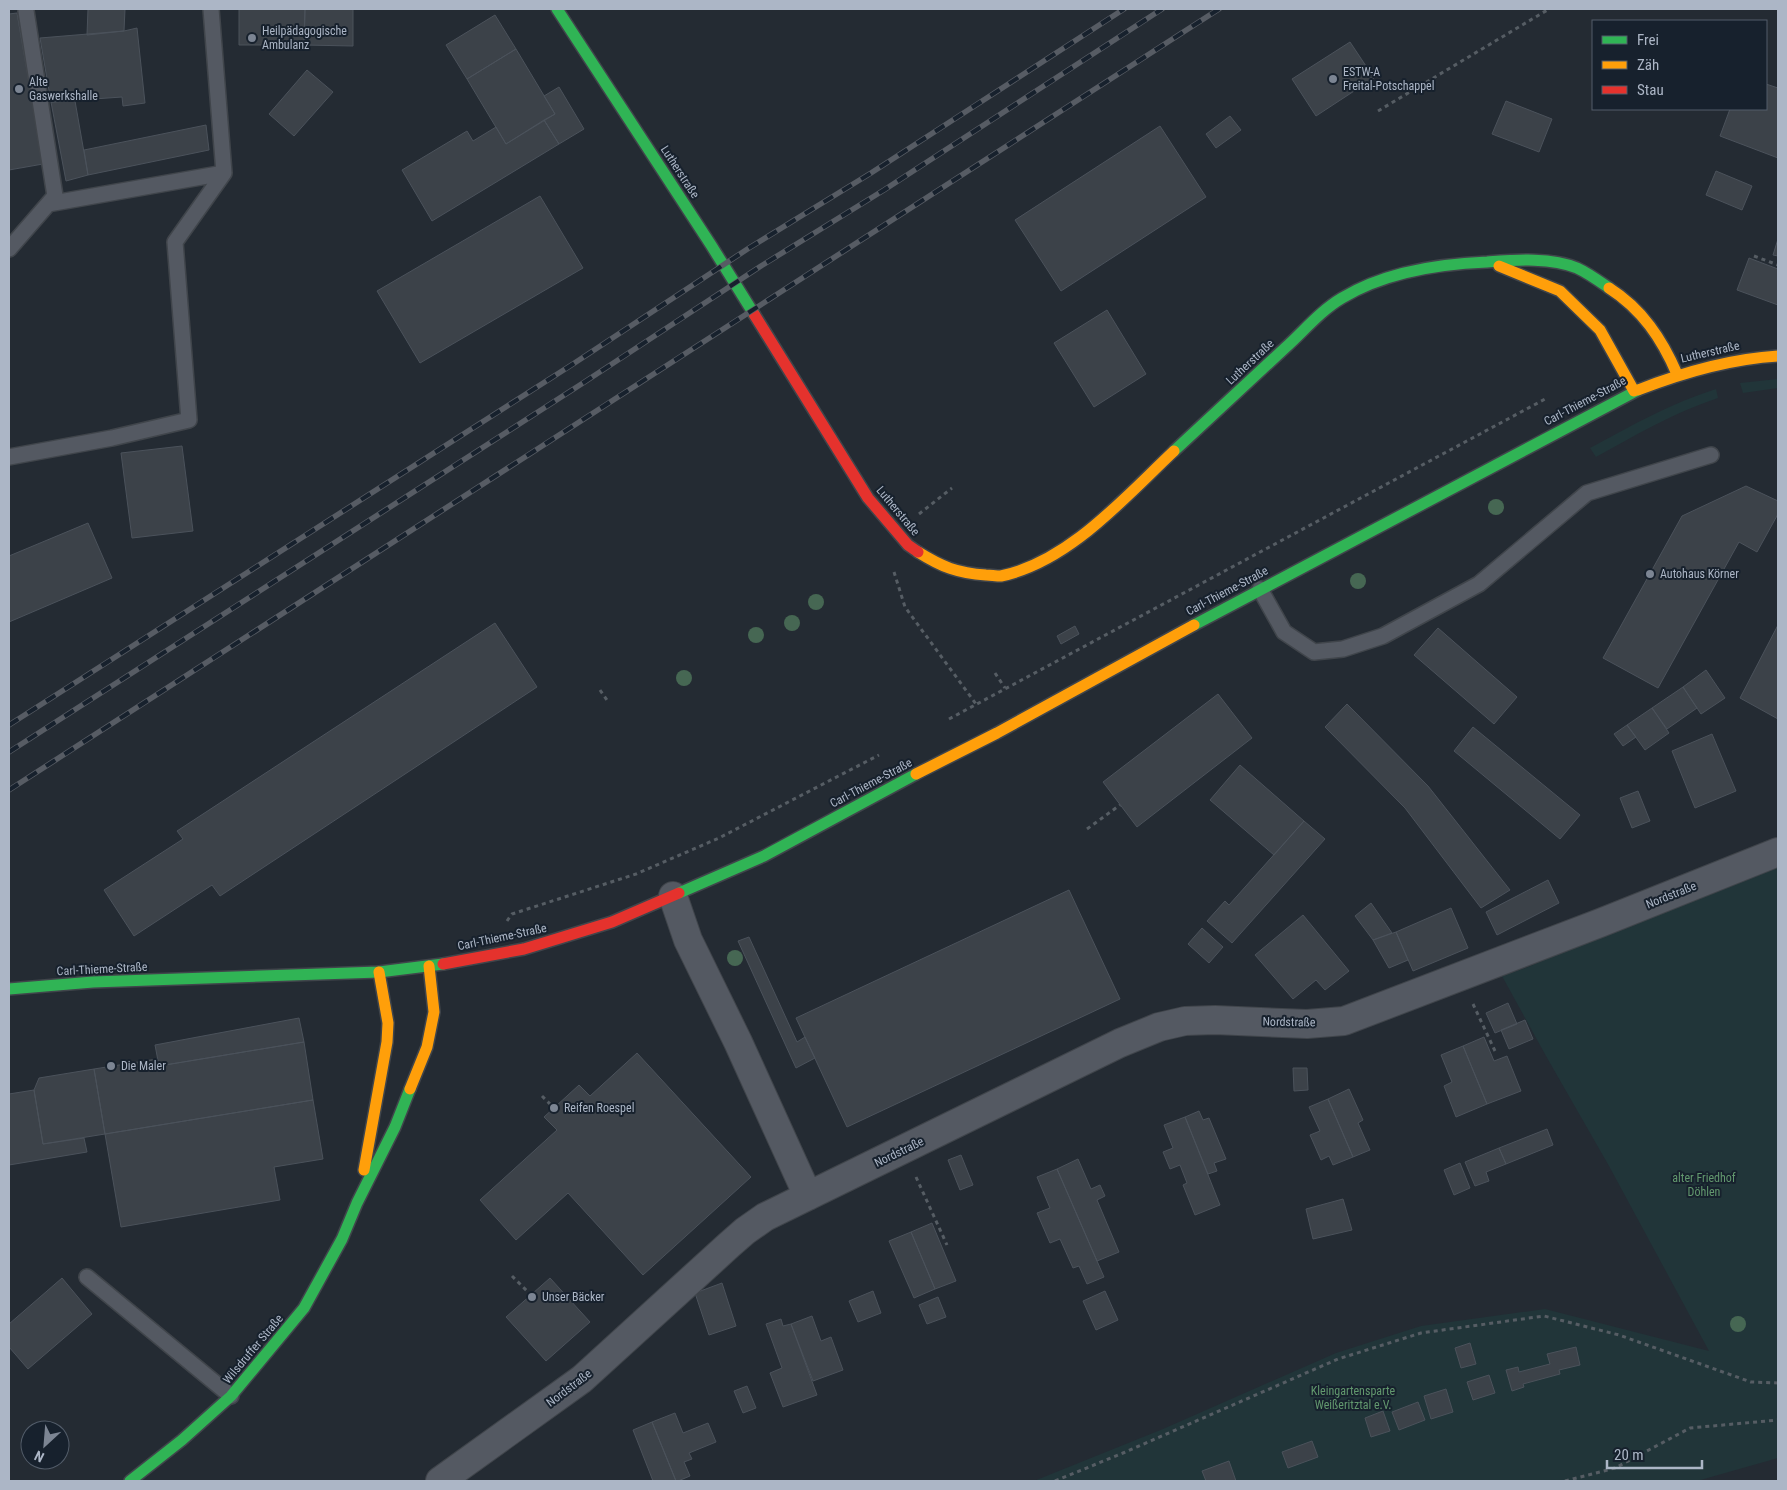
<svg xmlns="http://www.w3.org/2000/svg" width="1787" height="1490" viewBox="0 0 1787 1490" font-family="'Roboto Condensed',sans-serif">
<style>
.green{fill:#213539}
.building{fill:#3c4249;stroke:#4b525b}
.lines{fill:none;stroke-linecap:round;stroke-linejoin:round}
.lane-casing{stroke:#40454b;stroke-width:18}
.street-casing{stroke:#40454b;stroke-width:30}
.fast-casing{stroke:#40454b;stroke-width:14}
.slow-casing{stroke:#40454b;stroke-width:14}
.jam-casing{stroke:#40454b;stroke-width:14}
.path{stroke:#565d64;stroke-width:3;stroke-dasharray:4 4;stroke-linecap:butt}
.lane{stroke:#545962;stroke-width:15}
.street{stroke:#545962;stroke-width:28}
.fast{stroke:#30b455;stroke-width:11}
.slow{stroke:#ff9f0a;stroke-width:11}
.jam{stroke:#e5322d;stroke-width:11}
.rail-casing{stroke:#575c64;stroke-width:5.5}
.rail{stroke:#17212d;stroke-width:4;stroke-dasharray:11;stroke-linecap:butt}
.tree{fill:#466753}
.poi-dot{fill:#7c8593;stroke:#17212d;stroke-width:2}
.labels{text-anchor:middle;stroke-width:4;stroke-linejoin:round;paint-order:stroke}
.poi-label{font-size:12px;fill:#acb6c6;stroke:#17212d;text-anchor:start}
.street-label{font-size:12px;fill:#acb6c6;stroke:#17212d}
.park-label{font-size:12px;fill:#62986e;stroke:#17212d}
</style>
<rect width="100%" height="100%" fill="#242b33"/>
<!-- green -->
<path class="green" d="M1778 379V388L1743 393 1740 383Z
M1716 389 1718 398C1675 412 1636 435 1596 457L1590 448C1631 426 1671 403 1716 389Z
M1778 861V1458L1697 1481H1034L1163 1429 1336 1353 1421 1326 1545 1309 1709 1351 1609 1166 1546 1056 1502 976 1528 967Z"/>
<!-- building -->
<path class="building" d="M88 9H125L124 31 87 35Z
M239 9H305L304 45H239Z
M305 9H353V46L304 45Z
M17 13 43 164 9 170V14Z
M495 15 516 49 467 79 446 45Z
M137 28 145 103 123 106 122 97 51 102 40 38 124 31Z
M1350 42 1374 78 1316 116 1292 79Z
M516 49 555 114 506 144 467 79Z
M307 70 333 92 294 136 269 114Z
M1766 84 1778 88V158L1720 136 1730 109H1766Z
M559 87 584 129 559 144 544 120 555 114 544 96Z
M75 101 88 175 66 181 51 102Z
M1506 101 1552 119 1539 152 1492 134Z
M1230 116 1241 130 1216 148 1206 134Z
M544 120 559 144 432 221 402 170 467 131 473 141 496 127 506 144Z
M206 125 209 150 88 175 84 150Z
M1160 126 1206 197 1061 291 1015 220Z
M1716 171 1752 186 1742 210 1706 195Z
M540 196 583 268 420 363 377 291Z
M1778 239V256L1773 255Z
M1749 258 1778 269V305L1737 290Z
M1107 310 1146 374 1094 407 1054 343Z
M182 446 193 531 132 538 121 453Z
M1746 486 1778 501V514L1757 552 1739 542 1658 688 1603 658 1682 516Z
M88 523 112 578 9 622V556Z
M495 623 537 687 220 896 212 885 134 936 104 890 183 839 177 831Z
M1778 625V719L1740 698Z
M1075 626 1079 634 1061 644 1057 636Z
M1438 628 1517 697 1494 724 1414 655Z
M1706 670 1725 698 1701 714 1683 687Z
M1683 687 1697 708 1667 729 1652 708Z
M1218 694 1252 738 1137 827 1103 782Z
M1347 704 1428 786 1510 890 1481 908 1405 808 1325 727Z
M1652 708 1669 733 1645 750 1627 725Z
M1627 725 1636 737 1623 746 1614 734Z
M1473 727 1580 815 1560 839 1454 751Z
M1712 734 1736 791 1695 808 1672 751Z
M1240 765 1304 821 1274 855 1210 800Z
M1638 791 1650 821 1632 828 1620 798Z
M1304 821 1325 839 1232 943 1207 921 1225 901 1229 905Z
M1548 880 1559 903 1497 935 1486 912Z
M1069 890 1120 999 847 1127 796 1018Z
M1371 903 1392 933 1373 940 1355 916Z
M1451 908 1468 948 1413 971 1396 932Z
M1303 915 1349 971 1325 990 1316 980 1293 999 1255 955Z
M1202 928 1223 947 1209 963 1188 944Z
M1396 932 1408 960 1389 968 1373 940Z
M749 937 797 1042 805 1037 815 1058 796 1068 738 941Z
M1508 1003 1517 1024 1495 1033 1486 1013Z
M299 1018 304 1042 159 1066 155 1045Z
M1525 1020 1533 1039 1509 1049 1501 1030Z
M1484 1037 1494 1061 1507 1056 1521 1091 1487 1104 1463 1046Z
M304 1042 313 1100 105 1134 94 1069 157 1059 159 1066Z
M1463 1046 1487 1104 1456 1117 1444 1086 1452 1082 1441 1055Z
M637 1053 751 1177 643 1275 568 1193 516 1240 480 1200 557 1130 544 1117 579 1085 590 1096Z
M1293 1068H1307L1308 1090 1294 1091Z
M94 1069 105 1134 43 1144 34 1090 39 1078Z
M1349 1089 1363 1120 1358 1123 1370 1150 1353 1157 1328 1099Z
M34 1090 43 1144 84 1138 87 1152 9 1165V1094Z
M1328 1099 1353 1157 1333 1165 1329 1156 1321 1160 1310 1135 1320 1131 1309 1107Z
M313 1100 323 1159 274 1167 280 1200 121 1227 105 1134Z
M1199 1111 1203 1120 1209 1118 1226 1159 1214 1163 1217 1171 1208 1174 1185 1117Z
M1185 1117 1220 1205 1195 1215 1183 1185 1187 1183 1180 1165 1170 1169 1163 1152 1173 1148 1164 1125Z
M1547 1129 1553 1145 1506 1164 1499 1148Z
M1499 1148 1506 1164 1486 1172 1489 1181 1475 1186 1465 1162Z
M961 1155 973 1185 960 1190 948 1160Z
M1078 1159 1091 1189 1100 1185 1105 1196 1097 1200 1119 1252 1097 1261 1057 1169Z
M1460 1163 1470 1188 1454 1195 1444 1170Z
M1057 1169 1104 1277 1087 1284 1079 1266 1073 1268 1060 1239 1050 1243 1037 1213 1050 1208 1037 1177Z
M1343 1199 1352 1230 1313 1239 1306 1209Z
M932 1223 956 1281 935 1289 911 1232Z
M911 1232 935 1289 914 1298 889 1241Z
M62 1278 92 1314 28 1369 9 1347V1324Z
M550 1278 590 1322 546 1361 506 1317Z
M722 1283 736 1326 709 1335 695 1293Z
M873 1291 881 1313 858 1322 849 1301Z
M1105 1291 1118 1320 1096 1330 1083 1301Z
M938 1297 946 1317 927 1324 919 1305Z
M812 1316 821 1341 831 1337 843 1370 813 1381 791 1324Z
M781 1319 783 1326 791 1324 817 1395 783 1407 770 1373 782 1368 766 1324Z
M1470 1343 1476 1364 1461 1368 1455 1348Z
M1576 1347 1580 1365 1559 1370 1560 1374 1523 1384 1524 1387 1512 1391 1506 1370 1518 1367 1519 1372 1550 1364 1547 1354Z
M1489 1375 1495 1393 1473 1400 1467 1382Z
M747 1386 756 1408 743 1413 734 1391Z
M1446 1389 1453 1412 1431 1419 1424 1396Z
M1418 1402 1425 1420 1399 1430 1392 1412Z
M1383 1411 1390 1431 1371 1437 1365 1418Z
M675 1413 683 1433 708 1423 716 1442 689 1453 692 1459 684 1462 690 1476 678 1481H676L652 1422Z
M652 1422 676 1481H653L633 1430Z
M1312 1441 1318 1457 1288 1468 1282 1452Z
M1229 1461 1236 1481H1206L1202 1471Z"/>
<g class="lines">
<!-- lane casing -->
<g class="lane-casing">
<path id="lane" d="M48 204 224 173
M9 249 55 196 26 11
M9 457 112 438 189 420 175 242 224 173 211 9
M1260 589 1284 632 1314 652 1343 649 1383 636 1479 584 1587 493 1711 455
M87 1277 231 1396"/>
</g>
<!-- street casing -->
<g class="street-casing">
<path id="street" d="M673 896 688 940 738 1042 808 1196
M440 1481 582 1379 729 1245 745 1231 765 1217 1120 1043 1159 1027 1185 1021 1215 1020 1307 1024 1344 1021 1600 923 1778 852"/>
</g>
<!-- fast casing -->
<g class="fast-casing">
<path id="fast" d="M557 9 711 245 754 314
M1174 451C1211 417 1248 382 1285 348 1304 331 1320 311 1342 298 1385 272 1437 264 1487 262 1515 260 1551 257 1577 268 1588 273 1599 281 1609 288
M1194 625 1638 390
M679 893 764 856 916 774
M9 989 93 982 379 972 443 964
M130 1481 182 1440 231 1396 304 1308 342 1239 357 1203 395 1127 410 1089"/>
</g>
<!-- slow casing -->
<g class="slow-casing">
<path id="slow" d="M1499 266 1560 291 1600 330 1634 391
M1609 288C1642 309 1662 339 1677 374
M1638 390C1684 372 1729 359 1778 356
M918 552C942 567 957 573 986 575 990 575 996 576 1001 576 1069 562 1125 497 1174 451
M916 774 997 733 1194 625
M410 1089 427 1047 434 1012 429 966
M364 1170 387 1042 388 1023 379 972"/>
</g>
<!-- jam casing -->
<g class="jam-casing">
<path id="jam" d="M754 314 868 498 908 545 918 552
M443 964 524 949 612 922 679 893"/>
</g>
<!-- path -->
<path class="path" d="M1378 111 1549 9
M1754 256 1778 265
M919 514 952 488
M894 572 905 607 976 704
M995 673 1005 688
M600 690 609 703
M949 719 1547 398
M1087 829 1120 805
M507 921 512 914 636 874 719 838 879 755
M1473 1004 1495 1051
M542 1096 554 1108
M916 1177 947 1245
M512 1276 531 1295
M1055 1481 1123 1453 1338 1359 1421 1333 1544 1316 1619 1335 1751 1382 1778 1383
M1565 1481 1615 1468 1690 1428 1778 1420"/>
<!-- lane -->
<use href="#lane" class="lane"/>
<!-- street -->
<use href="#street" class="street"/>
<!-- fast -->
<use href="#fast" class="fast"/>
<!-- slow -->
<use href="#slow" class="slow"/>
<!-- jam -->
<use href="#jam" class="jam"/>
<!-- rail casing -->
<g class="rail-casing">
<path id="rail" d="M9 725 573 364 749 248 871 173 1124 9
M9 752 583 383 761 266 884 190 1162 9
M9 790 1219 9"/>
</g>
<!-- rail -->
<use href="#rail" class="rail"/>
</g>
<!-- trees -->
<g class="tree">
<circle cx="1496" cy="507" r="8"/>
<circle cx="1358" cy="581" r="8"/>
<circle cx="816" cy="602" r="8"/>
<circle cx="792" cy="623" r="8"/>
<circle cx="756" cy="635" r="8"/>
<circle cx="684" cy="678" r="8"/>
<circle cx="735" cy="958" r="8"/>
<circle cx="1738" cy="1324" r="8"/>
</g>
<!-- markers -->
<g class="poi-dot">
<circle cx="252" cy="38" r="5"/>
<circle cx="1333" cy="79" r="5"/>
<circle cx="19" cy="89" r="5"/>
<circle cx="1650" cy="574" r="5"/>
<circle cx="111" cy="1066" r="5"/>
<circle cx="554" cy="1108" r="5"/>
<circle cx="532" cy="1297" r="5"/>
</g>
<g class="labels">
<!-- poi labels -->
<g class="poi-label">
<text x="262" y="35">Heilpädagogische<tspan x="262" dy="14">Ambulanz</tspan></text>
<text x="1343" y="76">ESTW-A<tspan x="1343" dy="14">Freital-Potschappel</tspan></text>
<text x="29" y="86">Alte<tspan x="29" dy="14">Gaswerkshalle</tspan></text>
<text x="1660" y="578">Autohaus Körner</text>
<text x="121" y="1070">Die Maler</text>
<text x="564" y="1112">Reifen Roespel</text>
<text x="542" y="1301">Unser Bäcker</text>
</g>
<!-- street labels -->
<g class="street-label">
<text transform="translate(680 172) rotate(57)" y="4">Lutherstraße</text>
<text transform="translate(1710 352) rotate(-13)" y="4">Lutherstraße</text>
<text transform="translate(1250 362) rotate(-43)" y="4">Lutherstraße</text>
<text transform="translate(1585 401) rotate(-28)" y="4">Carl-Thieme-Straße</text>
<text transform="translate(898 511) rotate(50)" y="4">Lutherstraße</text>
<text transform="translate(1227 591) rotate(-28)" y="4">Carl-Thieme-Straße</text>
<text transform="translate(871 783) rotate(-28)" y="4">Carl-Thieme-Straße</text>
<text transform="translate(1671 895) rotate(-22)" y="4">Nordstraße</text>
<text transform="translate(502 937) rotate(-12)" y="4">Carl-Thieme-Straße</text>
<text transform="translate(102 969) rotate(-3)" y="4">Carl-Thieme-Straße</text>
<text transform="translate(1289 1022) rotate(1)" y="4">Nordstraße</text>
<text transform="translate(899 1152) rotate(-26)" y="4">Nordstraße</text>
<text transform="translate(253 1349) rotate(-50)" y="4">Wilsdruffer Straße</text>
<text transform="translate(569 1388) rotate(-37)" y="4">Nordstraße</text>
</g>
<!-- park labels -->
<g class="park-label">
<text x="1704" y="1182">alter Friedhof<tspan x="1704" dy="14">Döhlen</tspan></text>
<text x="1353" y="1395">Kleingartensparte<tspan x="1353" dy="14">Weißeritztal e.V.</tspan></text>
</g>
</g>
<!-- border -->
<rect width="1787" height="1490" fill="none" stroke="#acb6c6" stroke-width="20"/>
<!-- legend -->
<rect x="1592" y="20" width="175" height="90" fill="#17212d" stroke="#535d6a"/>
<rect x="1602" y="36" width="25" height="8" fill="#30b455" stroke="#535d6a"/>
<text x="1637" y="45" font-size="15" fill="#acb6c6">Frei</text>
<rect x="1602" y="61" width="25" height="8" fill="#ff9f0a" stroke="#535d6a"/>
<text x="1637" y="70" font-size="15" fill="#acb6c6">Zäh</text>
<rect x="1602" y="86" width="25" height="8" fill="#e5322d" stroke="#535d6a"/>
<text x="1637" y="95" font-size="15" fill="#acb6c6">Stau</text>
<!-- north arrow -->
<g transform="translate(45 1445) rotate(206)"><circle r="24" fill="#17212d" stroke="#535d6a"/>
<path d="M0-4L9 19L0 12L-9 19Z" fill="#7c8593"/>
<text y="-8" font-size="14" font-weight="bold" text-anchor="middle" fill="#acb6c6">N</text>
</g>
<!-- scale -->
<path d="M1607 1460v8h95v-8" fill="none" stroke="#acb6c6" stroke-width="2.5"/>
<text x="1614" y="1460" font-size="15" fill="#acb6c6" stroke="#17212d" stroke-width="4" paint-order="stroke">20 m</text>
</svg>
